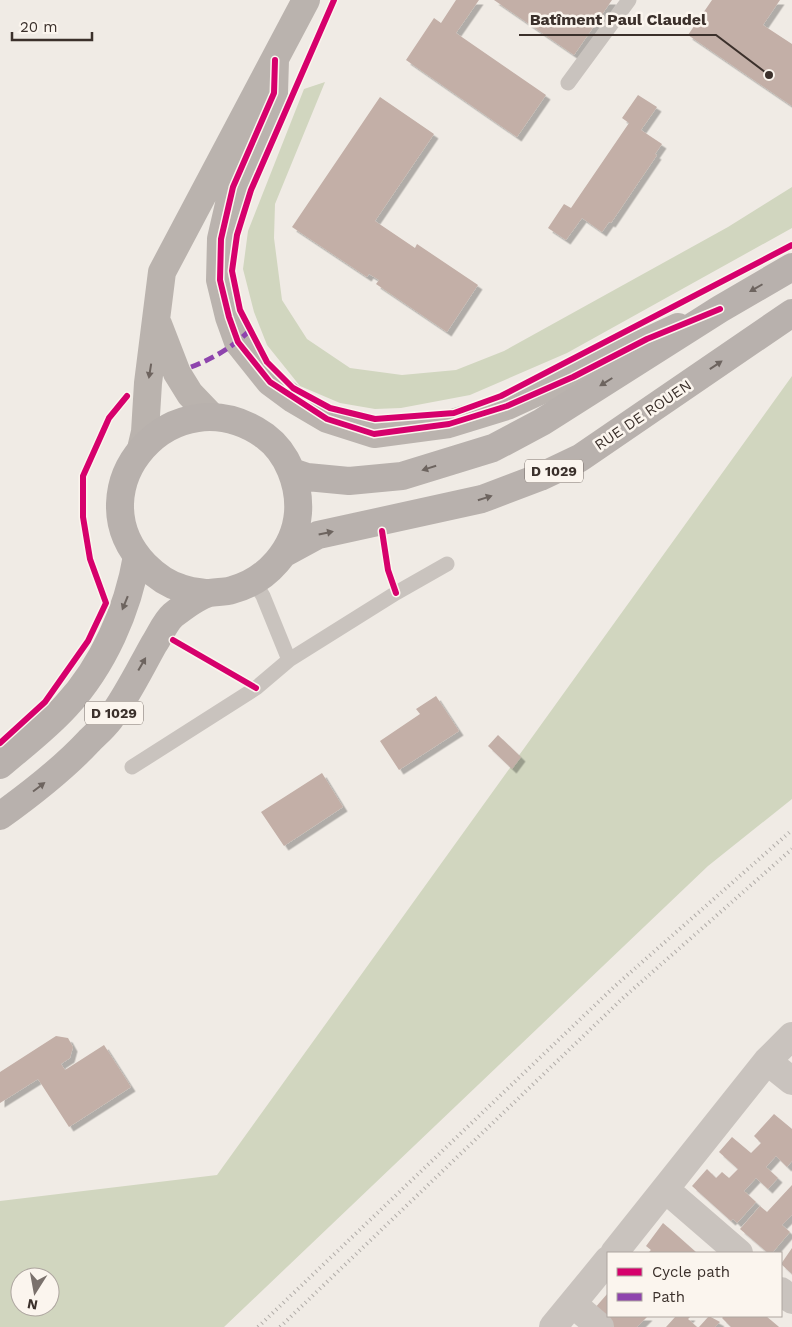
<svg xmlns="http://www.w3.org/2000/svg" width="792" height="1327" viewBox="0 0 792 1327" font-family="'Work Sans',sans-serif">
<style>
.green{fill:#d1d6bf;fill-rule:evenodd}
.building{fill:#c3afa7;filter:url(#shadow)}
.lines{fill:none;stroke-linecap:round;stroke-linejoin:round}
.lane{stroke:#c9c3be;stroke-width:15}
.street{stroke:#c9c3be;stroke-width:28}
.secondary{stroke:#bab3ae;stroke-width:28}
.primary{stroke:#b8b1ad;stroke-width:28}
.rail{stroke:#b1aca8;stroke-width:4;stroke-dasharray:1 4;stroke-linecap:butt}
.quiet{stroke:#8e44ad;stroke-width:5;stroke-dasharray:10 5;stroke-linecap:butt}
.cycleway-casing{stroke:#fbf5ee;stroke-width:9}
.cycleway{stroke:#d6006c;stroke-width:6}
.oneway{fill:#6d645f}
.oneway2{fill:#6e645f}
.labels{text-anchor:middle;stroke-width:5;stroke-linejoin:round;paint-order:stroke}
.shield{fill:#fbf5ee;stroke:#756b66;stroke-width:1}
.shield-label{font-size:14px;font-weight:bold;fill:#3b302b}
.street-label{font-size:15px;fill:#3b302b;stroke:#fbf5ee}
.leader{fill:none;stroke:#3b302b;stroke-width:2}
.callout-dot{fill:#3b302b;stroke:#fbf5ee;stroke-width:2}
.callout-label{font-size:16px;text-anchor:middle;font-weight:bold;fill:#3b302b;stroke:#fbf5ee;stroke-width:5;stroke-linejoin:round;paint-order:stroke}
</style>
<defs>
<filter id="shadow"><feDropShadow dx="4.5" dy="4.5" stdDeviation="0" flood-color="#0004"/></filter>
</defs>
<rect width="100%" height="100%" fill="#f0ebe5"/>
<!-- green -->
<path class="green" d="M325 82 275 204 274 238 282 300 307 339 350 368 402 375 456 370 504 351 728 227 792 187V228L567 353 470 395 401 408 375 409 340 403 300 386 267 345 254 312 243 269 248 231 304 89Z
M792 376V799L708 866 224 1327H0V1201L217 1175ZM20 1277H50V1307H20Z"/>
<!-- building -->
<path class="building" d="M456 0H479L456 33 546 95 517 137 406 60 434 18 441 23Z
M494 0H612L574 55Z
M712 0H780L763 25 792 44V106L688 35Z
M638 95 657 107 641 130 662 144 655 154 657 155 611 223 609 222 602 232 582 218 566 240 548 228 564 204 571 208 629 123 622 118Z
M380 97 434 134 375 221 415 248 417 244 478 285 447 332 376 284 379 280 369 274 367 277 292 227Z
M436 696 459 731 399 770 380 741 420 714 416 709Z
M498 735 521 757 512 769 488 746Z
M322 773 343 807 284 846 261 812Z
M56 1036 68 1038 73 1047 70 1058 61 1064 65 1070 104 1045 131 1087 69 1127 38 1079 0 1103V1072Z
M774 1114 792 1129V1161L787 1167 776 1156 766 1167 778 1178 768 1189 756 1178 744 1191 756 1202 737 1223 733 1219 731 1221 692 1186 707 1169 716 1178 722 1172 729 1178 738 1169 719 1152 732 1137 751 1153 761 1143 754 1136Z
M792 1185V1215L782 1225 790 1232 772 1253H768L740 1229 760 1206 767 1212Z
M663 1223 670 1229 697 1253H648L651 1250 646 1246Z
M792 1248V1274L781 1264Z
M608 1293V1316H648L637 1327H614L594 1309Z
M676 1316H691L688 1319 697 1327H666Z
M709 1316 720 1322 715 1327H699Z
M724 1316H766L779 1327H731L722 1318Z"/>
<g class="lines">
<!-- lane -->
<path class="lane" d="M568 83 629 0
M254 581 263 596 289 660
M132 767 256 688 289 660 396 593 447 564"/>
<!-- street -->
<path class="street" d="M767 1061 792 1081
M665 1189 739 1253
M614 1253 767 1061 792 1036
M781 1291 792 1300
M573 1304 600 1327
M553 1327 608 1260"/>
<!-- secondary -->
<path class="secondary" d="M275 60 274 93 233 187 221 239 220 280 229 317 238 342 270 382 293 399 327 419 374 434 449 424 507 406 678 327
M158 324 177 373 190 394 212 417
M141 449 145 432 148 383 162 272 306 0"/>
<!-- primary -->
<path class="primary" d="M292 472 307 477 349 481 402 476 493 448 542 422 720 309 792 267
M283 554 318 535 482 499 540 477 580 458 792 313
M0 765C22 746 46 728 66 706 103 666 128 610 137 556
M0 816C32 793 62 770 89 741 96 734 104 727 110 719 127 696 140 669 154 644 160 635 165 622 173 615 182 608 195 598 206 594 214 591 223 593 232 590 267 581 295 549 298 513 300 485 288 453 265 436 173 371 72 489 145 565 155 575 167 584 181 588 189 591 198 592 206 593"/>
<!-- rail -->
<path class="rail" d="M258 1327 615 986 792 830
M280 1327 623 998 792 849"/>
<!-- quiet -->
<path class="quiet" d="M191 367C212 359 233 347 249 331"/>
<!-- cycleway casing -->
<g class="cycleway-casing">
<path id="cycleway" d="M334 0 251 190 237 235 232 271 240 310 267 362 293 388 330 408 375 419 454 413 501 396 792 245
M275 60 274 93 233 187 221 239 220 280 229 317 238 342 270 382 327 419 374 434 449 424 507 406 573 377 647 339 720 309
M382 531 388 570 396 593
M173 640 256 688
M0 743 45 702 88 641 106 603 90 559 83 517V476L109 418 127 396"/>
</g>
<!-- cycleway -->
<use href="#cycleway" class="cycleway"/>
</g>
<!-- one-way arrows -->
<defs><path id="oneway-solid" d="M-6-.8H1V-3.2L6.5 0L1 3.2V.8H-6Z" transform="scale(1.25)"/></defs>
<g class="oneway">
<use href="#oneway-solid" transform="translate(756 288) rotate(150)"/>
<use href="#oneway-solid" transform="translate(716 365) rotate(-34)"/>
<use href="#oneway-solid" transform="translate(606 382) rotate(148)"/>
<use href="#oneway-solid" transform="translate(429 468) rotate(163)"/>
<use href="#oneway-solid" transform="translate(485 498) rotate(-18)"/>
<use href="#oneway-solid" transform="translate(326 533) rotate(-12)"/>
<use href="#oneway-solid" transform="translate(125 603) rotate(112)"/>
<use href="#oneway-solid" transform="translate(142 664) rotate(-60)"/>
<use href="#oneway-solid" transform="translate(39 787) rotate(-37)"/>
</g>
<use class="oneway2" href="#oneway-solid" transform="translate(150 371) rotate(99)"/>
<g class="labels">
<!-- shield labels -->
<g class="shield">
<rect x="525" y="459.5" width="58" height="23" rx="4"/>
<rect x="85" y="701.5" width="58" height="23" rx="4"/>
</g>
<g class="shield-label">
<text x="554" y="476">D 1029</text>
<text x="114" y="718">D 1029</text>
</g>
<!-- street labels -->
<g class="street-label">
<text transform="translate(643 415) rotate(-34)" y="5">RUE DE ROUEN</text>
</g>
</g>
<!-- callouts -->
<path class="leader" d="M769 75L716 35H519"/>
<circle class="callout-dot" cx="769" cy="75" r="5"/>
<g class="callout-label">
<text x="618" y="25">Batîment Paul Claudel</text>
</g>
<!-- legend -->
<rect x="607" y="1252" width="175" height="65" fill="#fbf5ee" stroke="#aea6a0"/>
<rect x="617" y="1268" width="25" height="8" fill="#d6006c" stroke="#aea6a0"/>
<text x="652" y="1277" font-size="15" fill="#3b302b">Cycle path</text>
<rect x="617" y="1293" width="25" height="8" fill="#8e44ad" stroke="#aea6a0"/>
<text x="652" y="1302" font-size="15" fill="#3b302b">Path</text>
<!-- north arrow -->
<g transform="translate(35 1292) rotate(191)"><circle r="24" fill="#fbf5ee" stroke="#aea6a0"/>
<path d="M0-4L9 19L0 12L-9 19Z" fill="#7a716c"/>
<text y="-8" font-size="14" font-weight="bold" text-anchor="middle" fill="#3b302b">N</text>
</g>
<!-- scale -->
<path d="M12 32v8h80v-8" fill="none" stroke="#3b302b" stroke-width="2.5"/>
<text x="20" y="32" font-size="15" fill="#3b302b" stroke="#fbf5ee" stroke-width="4" paint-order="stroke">20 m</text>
</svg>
